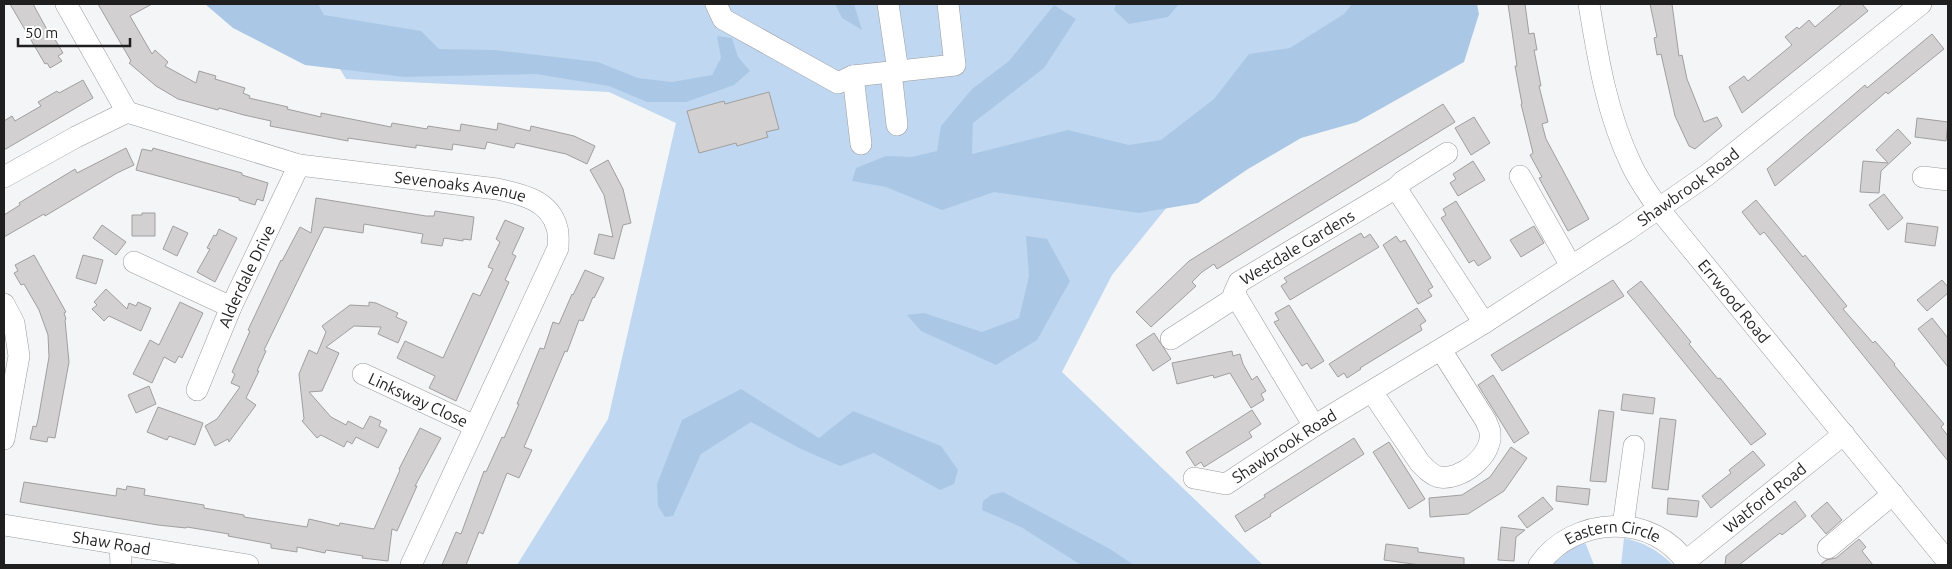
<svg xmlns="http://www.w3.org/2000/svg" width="1952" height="569" viewBox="0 0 1952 569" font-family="Ubuntu,sans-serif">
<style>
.green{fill:#bfd7f0}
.forest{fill:#aac8e6}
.building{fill:#d2d0d0;stroke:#a09f9e}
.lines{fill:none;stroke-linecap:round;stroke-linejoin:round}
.minor-casing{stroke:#9b9c9d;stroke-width:22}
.minor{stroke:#fff;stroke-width:21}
.labels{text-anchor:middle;stroke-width:5;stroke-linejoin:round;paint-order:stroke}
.street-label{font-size:16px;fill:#1f1f20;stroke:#fff}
</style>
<rect width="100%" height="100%" fill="#f4f5f7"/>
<!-- green -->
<path class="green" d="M300 4H1455L1206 159 1112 275 1062 372 1263 565H517L608 419 676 123 609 92 346 79Z
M1624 538C1643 542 1659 551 1673 565H1621Z
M1585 542 1594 565H1552L1571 549Z"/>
<!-- forest -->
<path class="forest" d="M205 4H318L324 15 421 31 439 49 495 50 598 62 638 78 672 82 712 75 721 58 717 36 732 38 738 57 750 71 734 85 686 102H647L609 86 536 74 405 77 305 65 233 28Z
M835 4H854L862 30 842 18Z
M1116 4H1179L1168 17 1129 24 1114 10Z
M1352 4H1477L1479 14 1464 62 1357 122 1301 138 1248 169 1198 203 1139 213 994 192 942 210 886 187 852 181 856 168 886 156 912 157 937 151 941 126 972 89 1009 61 1054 5 1076 19 1044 68 973 123 972 154 1068 130 1129 145 1161 140 1214 99 1249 54 1290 48 1344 14Z
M1026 236 1047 239 1070 281 1037 340 996 365 921 331 907 315 924 313 982 332 1019 318 1029 276Z
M741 389 819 438 853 411 941 446 958 470 954 484 940 490 874 453 840 466 799 448 751 422 701 454 673 516 665 517 658 506 657 484 682 420Z
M1003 492 1110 549 1134 565H1081L1021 527 982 510 983 501 991 495Z"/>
<!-- building -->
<path class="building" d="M10 4H33L51 37 53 36 63 53 58 56 62 61 50 68 47 63 45 64Z
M98 4H152L130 16 152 54 155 50 168 62 165 66 196 83 199 71 216 76 215 79 245 88 243 93 250 96 249 98 288 107 287 109 321 117V113L391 127 392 123 427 129 428 126 460 131 461 124 497 130 498 123 530 131 531 126 574 136 595 146 587 164 566 154 516 143 514 148 487 142 485 149 453 144 452 150 416 145V148L348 138V141L270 126 271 121 244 115 219 108 218 110 178 99 156 86 129 63 131 61Z
M1508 4H1525L1529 34 1534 33 1537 50H1534L1541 86H1539L1548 122 1542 124 1546 139 1589 219 1568 231 1539 178 1542 177 1530 155 1533 153 1521 104H1522L1515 66H1517Z
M1650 4H1672L1679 56 1682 55 1687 79 1695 99 1704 122 1717 117 1722 126 1695 149 1689 146 1675 116 1661 54 1657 55 1654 38 1657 37Z
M1842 4H1862L1868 11 1742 113 1729 87 1744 76 1748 81 1792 45 1785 37 1797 27 1799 29 1809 20 1815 27Z
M1932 34 1944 49 1888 94 1886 92 1865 110 1775 186 1767 169 1865 85 1867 88Z
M83 80 93 98 4 150V121L12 116 15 121 41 106 38 102 57 91 59 93Z
M769 92 779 129 766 132 768 137 737 146 736 143 699 153 687 111 724 101 725 104Z
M1443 104 1455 122 1217 269 1214 264 1202 272 1192 282 1196 286 1151 327 1136 312 1189 261Z
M1474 117 1490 143 1471 155 1455 128Z
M1917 118 1948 122 1946 141 1915 137Z
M1898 129 1911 143 1881 171 1879 193 1860 192 1863 161 1888 163 1876 150Z
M126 148 134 165 117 173 45 216 44 214 4 237V215L20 205 19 203 75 169 77 173Z
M153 148 242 173V175L268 183 263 201 257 199 255 205 239 200V198L136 170 142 149 152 151Z
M608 160 623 189 631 223 623 225 614 259 594 254 599 234 613 237 604 195 590 170Z
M1473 161 1485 180 1458 196 1450 183 1456 179 1453 174Z
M1884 194 1903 218 1888 230 1869 205Z
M316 198 426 216H434L435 211 474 217 471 240 463 239V241L444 238 442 246 421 243 423 234 364 224 363 233 324 227 264 350 266 351 257 371H259L246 398 256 405 229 442 228 439 215 446 205 426 217 419 240 387 231 383 235 374 232 372 250 331 248 330 281 260 282 261 300 227 311 233Z
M1756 200 1803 257 1805 255 1847 306 1843 309 1873 343 1875 341 1895 364 1894 365 1944 424 1941 427 1948 436V461L1764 232 1760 235 1742 212Z
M1456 201 1491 258 1478 266 1474 260 1469 263 1441 218 1446 215 1443 209Z
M142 213H155V236H132V215H142Z
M505 220 524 228 512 254 516 256 505 280 509 282 456 401 429 388 435 376 397 358 405 341 443 358 473 293 480 296 493 269 488 267 500 242 496 239Z
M1907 223 1938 227 1935 246 1905 242Z
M102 225 126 242 116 255 93 238Z
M173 226 188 233 177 256 163 249Z
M1534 226 1544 243 1521 257 1510 240Z
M219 229 237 238 215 282 197 272 210 249 207 248 214 235 216 236Z
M1361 233 1364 238 1370 234 1379 247 1290 300 1281 286 1287 282 1284 278Z
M1396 236 1400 242 1405 240 1433 287 1428 290 1432 296 1418 304 1383 245Z
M34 255 66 312 64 313 66 319 65 320 69 362 55 438 48 437 47 442 30 439 33 426 36 427 38 420 49 357 48 335 39 310 24 284 21 285 14 273 18 271 15 265Z
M83 255 103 260 96 284 76 278Z
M585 270 604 278 594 298 593 297 583 321 579 320 567 352 565 351 537 417 524 447 532 450 519 478 507 473 483 534 479 532 466 565H442L456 532 461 534 484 471 486 472 502 437 504 438 519 404H517L540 348 544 349 553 322 559 324 572 294 573 295Z
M1613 280 1624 296 1502 371 1491 355Z
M1942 280 1948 287V293L1927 311 1917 300Z
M1641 281 1691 342 1689 344 1718 379 1720 378 1766 434 1751 445 1627 292Z
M106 289 127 309 129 303 136 306 138 302 151 308 141 331 109 316 104 321 92 309 97 305 94 302Z
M180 302 203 313 182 358 179 356 175 363 164 357 152 383 133 374 150 340 159 345Z
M369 302 376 303 398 313 396 317 407 322 398 343 378 334 381 327 354 326 326 347 339 353 322 391 309 392 331 417 346 425 348 421 363 429 370 416 381 421 379 426 387 430 378 448 356 437 352 444 347 441 344 447 321 435 317 438 302 421 304 419 299 374 309 350 317 354 326 332 322 326 350 305 369 306Z
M1289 305 1324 361 1311 369 1307 363 1302 366 1274 322 1279 320 1275 313Z
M1417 308 1426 321 1420 325 1422 330 1360 368 1361 369 1347 378 1344 373 1338 377 1329 364Z
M1932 318 1948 338V367L1918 329Z
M1154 333 1171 359 1153 371 1136 345Z
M1232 351 1233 356 1240 354 1243 364 1252 380 1257 376 1266 391 1261 394 1264 400 1251 408 1230 373 1214 378 1213 375 1177 384 1172 363Z
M1493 375 1529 433 1514 443 1478 385Z
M149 386 156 404 136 413 128 395Z
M1623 394 1655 398 1653 414 1621 410Z
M158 407 203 423 195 445 169 436 167 440 147 432Z
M1252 410 1261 424 1249 432 1252 437 1204 467 1201 462 1195 466 1186 452Z
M1599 410 1614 412 1606 482 1590 481Z
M1660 418 1676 420 1668 490 1652 488Z
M420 428 441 438 415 486H417L397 531 392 529 388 561 362 558 363 556 326 550 325 553 297 547V552L271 548V544L228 536 229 534 187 527 186 528 158 525 20 502 24 482 116 496 117 488 126 490 127 486 145 489 144 495 204 505V508L244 515V517L307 527 309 519 339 526 340 523 374 529 400 470 399 469Z
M1354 438 1364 454 1270 514 1271 516 1245 532 1235 516 1265 497 1264 495Z
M1389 442 1425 499 1409 509 1373 452Z
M1511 447 1527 458 1504 491 1468 514 1430 517 1429 498 1462 495 1490 477Z
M1753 451 1765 465 1711 508 1702 496 1731 473 1729 470Z
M1557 486 1590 489 1588 505 1556 501Z
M1543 497 1553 509 1527 528 1518 516Z
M1668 498 1699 501 1697 517 1667 514Z
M1795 501 1806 516 1782 535 1780 533 1739 565H1725L1726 556Z
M1827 502 1842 520 1826 534 1811 516Z
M1501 527 1525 530 1516 537 1514 561 1498 560Z
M1859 539 1866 547 1862 551 1873 565H1820L1826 560 1836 558Z
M1386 544 1418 548V552L1464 558V565H1420L1384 560Z"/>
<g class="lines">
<!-- minor casing -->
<g class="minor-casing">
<g id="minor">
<path d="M66 4 127 112"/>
<path d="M716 4 723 19 838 83 853 76 955 65 948 4"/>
<path d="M888 4 898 71"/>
<path id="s1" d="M1589 4C1598 59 1607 115 1632 166 1639 181 1649 194 1658 208L1948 562"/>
<path d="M891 72 897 125"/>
<path d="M853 76 861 144"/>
<path d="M1520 176 1571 266"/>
<path id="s2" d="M4 177 76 137 127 112 299 165 497 189C521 194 550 200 557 228 559 234 558 242 558 248L411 565"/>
<path d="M1923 177 1948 180"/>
<path d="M1396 188 1484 323"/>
<path d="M134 262 231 307"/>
<path d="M4 304 14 323 19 356 4 439"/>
<path d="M1171 339 1236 297"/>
<path id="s3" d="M363 374 475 426"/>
<path id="s4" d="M197 390 231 307 299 165"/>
<path d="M1372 392 1420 463C1425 468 1431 475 1439 477 1460 481 1493 456 1490 433 1490 429 1487 425 1486 421L1441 350"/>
<path id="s5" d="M1314 426 1234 293 1239 282 1396 188 1403 181 1447 153"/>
<path id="s6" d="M1194 478 1226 484 1314 426 1484 323 1626 231 1707 175 1921 4"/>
<path id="s7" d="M4 525 248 565"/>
<path d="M1623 526 1634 446"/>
<path d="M120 545 121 565"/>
<path d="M1828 548 1893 494"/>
<path id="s8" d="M1686 561 1844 434"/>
<path id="s9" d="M1539 565C1573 516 1654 511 1688 565"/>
</g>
</g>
<!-- minor -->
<use href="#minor" class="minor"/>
</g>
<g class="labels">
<!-- street labels -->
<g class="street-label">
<text dy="6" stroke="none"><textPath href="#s6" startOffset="582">Shawbrook Road</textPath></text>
<text dy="6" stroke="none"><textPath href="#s2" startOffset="482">Sevenoaks Avenue</textPath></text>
<text dy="6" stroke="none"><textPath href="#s5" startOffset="235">Westdale Gardens</textPath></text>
<text dy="6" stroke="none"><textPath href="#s4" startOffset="124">Alderdale Drive</textPath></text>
<text dy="6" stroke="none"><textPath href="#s1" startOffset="338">Errwood Road</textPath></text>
<text dy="6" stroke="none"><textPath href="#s3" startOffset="61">Linksway Close</textPath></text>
<text dy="6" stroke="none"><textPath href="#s6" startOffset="102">Shawbrook Road</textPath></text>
<text dy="6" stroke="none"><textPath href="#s8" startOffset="101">Watford Road</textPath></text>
<text dy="6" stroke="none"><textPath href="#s7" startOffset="109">Shaw Road</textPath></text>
<text dy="6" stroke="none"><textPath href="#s9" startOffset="86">Eastern Circle</textPath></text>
</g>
</g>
<!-- border -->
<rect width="1952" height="569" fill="none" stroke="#1f1f20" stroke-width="10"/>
<!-- scale -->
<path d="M18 38v8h112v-8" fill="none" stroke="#1f1f20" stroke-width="2.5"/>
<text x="25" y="38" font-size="15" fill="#1f1f20" stroke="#ffffff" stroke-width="4" paint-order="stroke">50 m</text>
</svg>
